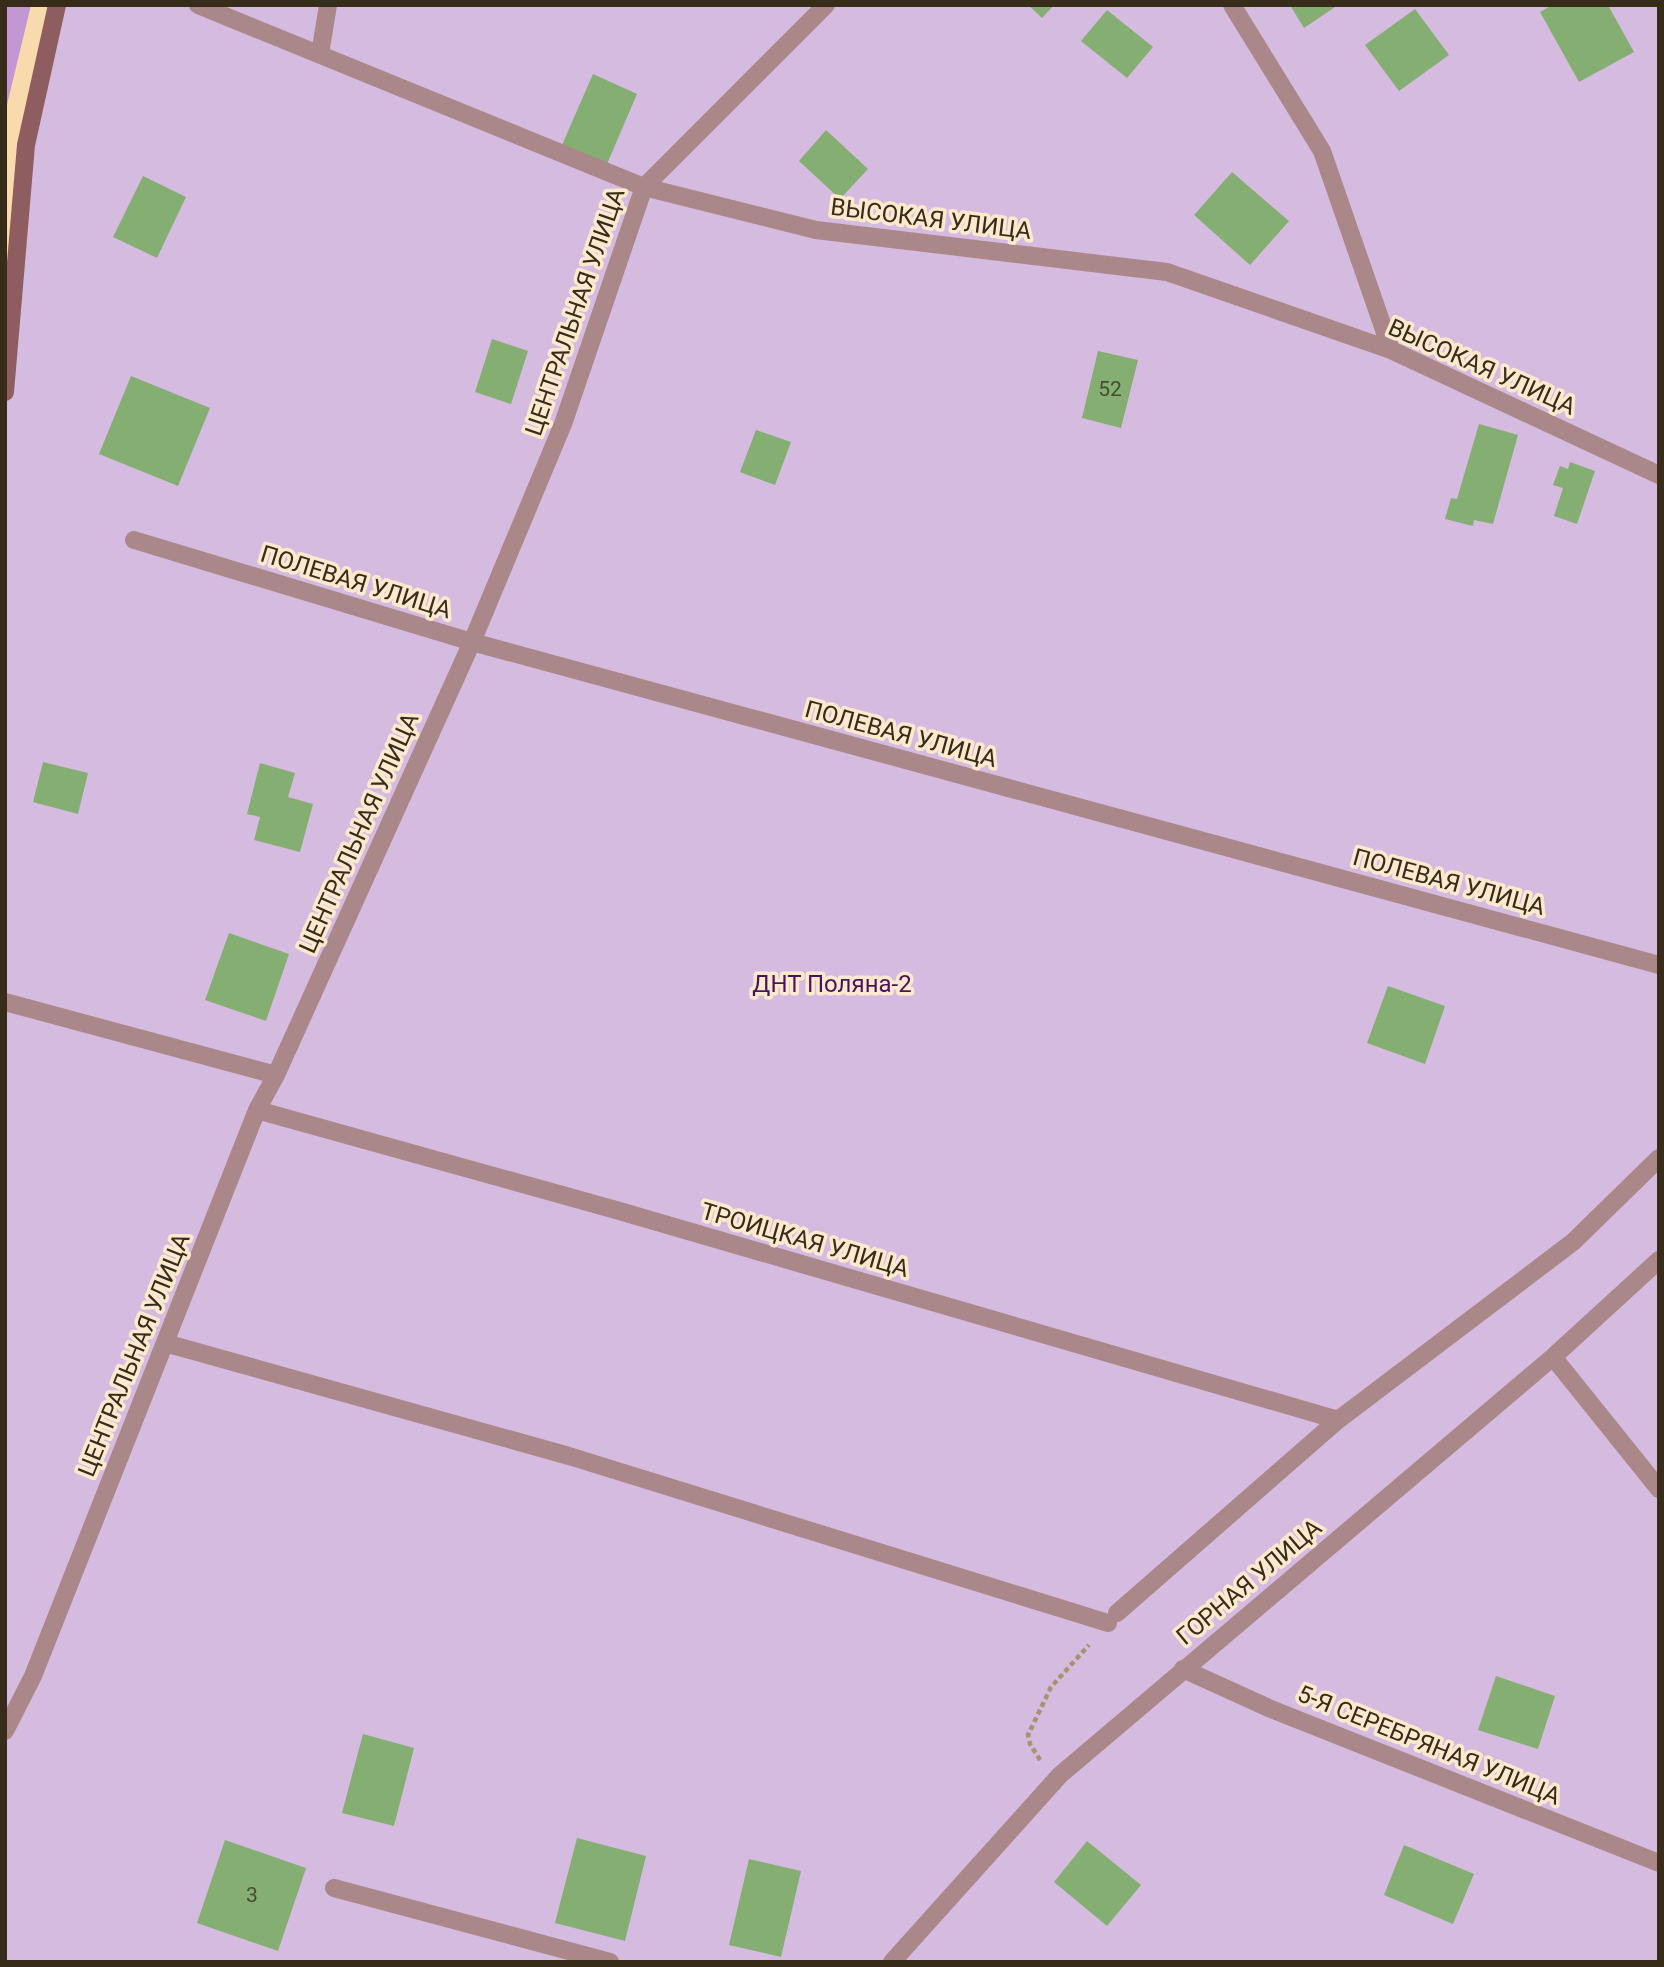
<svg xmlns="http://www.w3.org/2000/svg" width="1664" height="1967" viewBox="0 0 1664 1967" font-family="Roboto,sans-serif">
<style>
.green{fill:#d6bbe0}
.forest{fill:#c397d3}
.building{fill:#84ae72}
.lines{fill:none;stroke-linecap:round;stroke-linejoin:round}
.path{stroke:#a99270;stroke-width:4.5;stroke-dasharray:5 3.5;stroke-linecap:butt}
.street{stroke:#aa8788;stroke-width:18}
.secondary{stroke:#8e5d5f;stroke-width:18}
.labels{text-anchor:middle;stroke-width:7;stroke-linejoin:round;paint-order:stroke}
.number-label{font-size:21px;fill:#4a4c2f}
.street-label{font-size:24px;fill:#372b19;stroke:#fce9ce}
.park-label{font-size:24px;fill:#4a135b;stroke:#fce9ce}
</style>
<rect width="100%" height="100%" fill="#f9daad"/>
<!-- green -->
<path class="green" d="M57 5H1659V1962H5V393L26 145Z"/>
<!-- forest -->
<path class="forest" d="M5 5H31L5 113Z"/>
<!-- building -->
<path class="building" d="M1028 5H1054L1042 18Z
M1290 5H1338L1304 28Z
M1552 5H1608L1634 52 1579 82 1540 12Z
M1415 9 1449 55 1399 91 1365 45Z
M1107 10 1153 47 1127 78 1081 41Z
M593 74 637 94 607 164 562 145Z
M826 130 868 169 840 199 799 161Z
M1232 172 1289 221 1250 265 1194 215Z
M143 176 186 197 157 258 113 237Z
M492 339 528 351 511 404 475 392Z
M1098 351 1138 360 1121 428 1082 418Z
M131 376 210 408 178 486 99 454Z
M1479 424 1518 435 1493 524 1474 520 1473 526 1445 519 1451 498 1457 499Z
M756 430 791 442 775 485 740 472Z
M1570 462 1595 471 1577 524 1554 516 1563 488 1553 485 1560 466 1568 469Z
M43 762 88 773 78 814 33 802Z
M260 763 295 773 288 797 313 804 300 852 254 840 260 817 247 814Z
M229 933 289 954 266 1021 205 1000Z
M1388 986 1445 1006 1425 1064 1367 1043Z
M1496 1676 1555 1696 1538 1749 1478 1730Z
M363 1734 414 1748 394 1826 342 1813Z
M577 1838 646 1856 625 1941 555 1923Z
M225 1840 306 1868 278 1951 197 1923Z
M1087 1841 1141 1885 1107 1926 1054 1882Z
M1404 1845 1474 1874 1453 1924 1384 1895Z
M749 1859 801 1871 781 1957 729 1945Z"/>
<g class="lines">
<!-- path -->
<path class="path" d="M1040 1760 1030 1744 1028 1735 1051 1687 1089 1645"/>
<!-- street -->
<path class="street" d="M198 5 644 187 816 230 1167 272 1391 350 1659 475
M1232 5 1322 151 1391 350
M320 54 328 5
M134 540 472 642 1659 965
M5 1002 276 1075
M257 1110 616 1210 1338 1420
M165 1343 569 1456 1108 1623
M1553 1357 1659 1489
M1117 1613 1338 1420 1573 1242 1659 1158
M1183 1669 1271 1709 1659 1863
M5 1731 33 1676 257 1110 276 1075 472 642 563 424 644 187 826 5
M334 1888 610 1962
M892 1962 1060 1775 1553 1357 1659 1260"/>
<!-- secondary -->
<path class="secondary" d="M5 392 26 145 57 5"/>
</g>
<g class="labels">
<!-- number labels -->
<g class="number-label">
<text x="1110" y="396">52</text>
<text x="252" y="1902">3</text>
</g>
<!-- street labels -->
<g class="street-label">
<text transform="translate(931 219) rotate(7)" y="8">ВЫСОКАЯ УЛИЦА</text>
<text transform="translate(575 312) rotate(-71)" y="8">ЦЕНТРАЛЬНАЯ УЛИЦА</text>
<text transform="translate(1482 367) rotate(24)" y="8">ВЫСОКАЯ УЛИЦА</text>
<text transform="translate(356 582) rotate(17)" y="8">ПОЛЕВАЯ УЛИЦА</text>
<text transform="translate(901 734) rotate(15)" y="8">ПОЛЕВАЯ УЛИЦА</text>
<text transform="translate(359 833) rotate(-66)" y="8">ЦЕНТРАЛЬНАЯ УЛИЦА</text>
<text transform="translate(1449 882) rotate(15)" y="8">ПОЛЕВАЯ УЛИЦА</text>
<text transform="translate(805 1240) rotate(16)" y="8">ТРОИЦКАЯ УЛИЦА</text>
<text transform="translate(134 1355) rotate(-68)" y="8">ЦЕНТРАЛЬНАЯ УЛИЦА</text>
<text transform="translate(1249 1582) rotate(-40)" y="8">ГОРНАЯ УЛИЦА</text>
<text transform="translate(1429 1745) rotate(22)" y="8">5-Я СЕРЕБРЯНАЯ УЛИЦА</text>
</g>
<!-- park labels -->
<g class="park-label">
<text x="832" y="992">ДНТ Поляна-2</text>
</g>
</g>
<!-- border -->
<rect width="1664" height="1967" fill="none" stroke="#372b19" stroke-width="14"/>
</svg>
